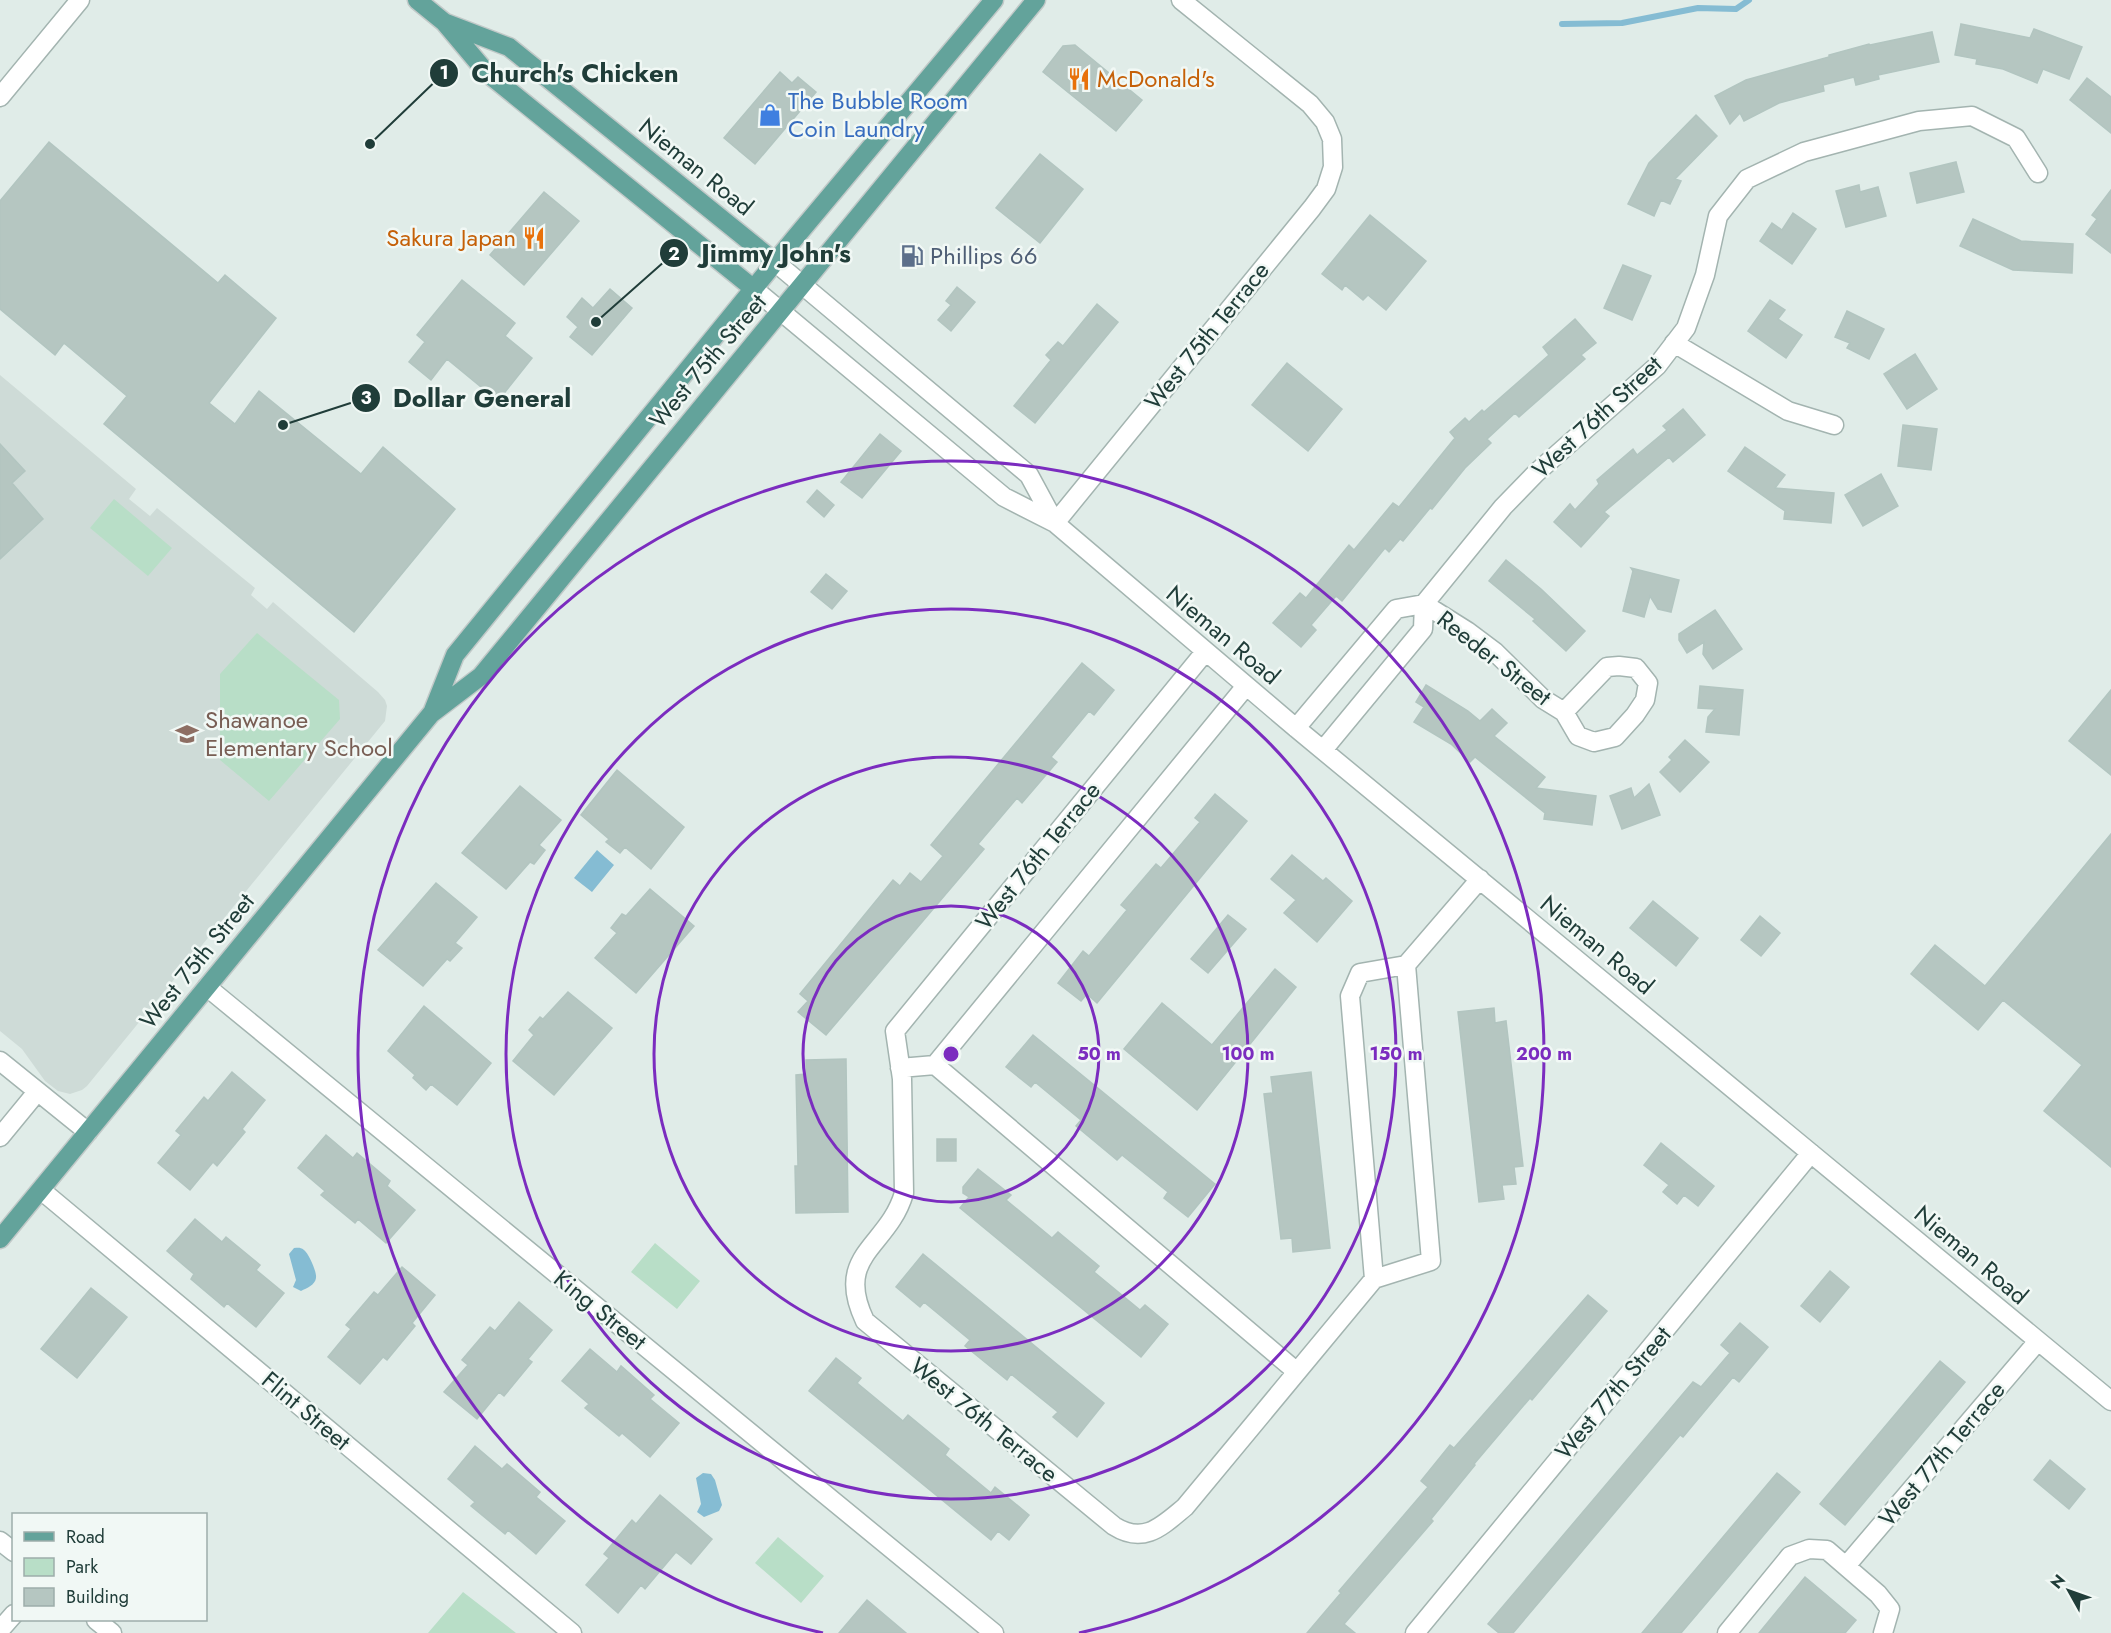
<svg xmlns="http://www.w3.org/2000/svg" width="2111" height="1633" viewBox="0 0 2111 1633" font-family="Jost,sans-serif">
<style>
.built{fill:#cedbd7}
.green{fill:#b8dec7}
.water{fill:#85bcd3}
.lines{fill:none;stroke-linecap:round;stroke-linejoin:round}
.stream{stroke:#85bcd3;stroke-width:6}
.building{fill:#b5c6c1;stroke:#b2c5c0;stroke-width:1.5}
.minor-casing{stroke:#a3b4b0;stroke-width:21}
.major-casing{stroke:#c1c9c8;stroke-width:21}
.minor{stroke:#fff;stroke-width:18}
.major{stroke:#63a39b;stroke-width:18}
.ring{fill:none;stroke:#7b2cbf;stroke-width:3}
.labels{text-anchor:middle;stroke-width:5;stroke-linejoin:round;paint-order:stroke}
.food-label{font-size:24px;fill:#c56008;stroke:#f1f8f5;text-anchor:start}
.shop-label{font-size:24px;fill:#366cbe;stroke:#f1f8f5;text-anchor:start}
.street-label{font-size:24px;fill:#203d39;stroke:#f1f8f5}
.service-label{font-size:24px;fill:#4e5e75;stroke:#f1f8f5;text-anchor:start}
.education-label{font-size:24px;fill:#785e54;stroke:#f1f8f5;text-anchor:start}
.centre{fill:#7b2cbf;stroke:#f1f8f5;stroke-width:3}
.ring-label{font-size:18px;text-anchor:middle;font-weight:bold;fill:#7b2cbf;stroke:#f1f8f5;stroke-width:5;stroke-linejoin:round;paint-order:stroke}
.leader{fill:none;stroke:#203d39;stroke-width:2}
.callout-dot{fill:#203d39;stroke:#f1f8f5;stroke-width:2}
.mark-label{font-size:18px;text-anchor:middle;font-weight:bold;fill:#fff}
.callout-label{font-size:26px;text-anchor:middle;font-weight:bold;fill:#203d39;stroke:#f1f8f5;stroke-width:5;stroke-linejoin:round;paint-order:stroke}
</style>
<rect width="100%" height="100%" fill="#e0ece8"/>
<!-- built -->
<path class="built" d="M0 375 136 489 129 499 150 516 157 508 255 588 251 595 267 609 273 602 378 692 385 700 387 706 385 721 87 1086 82 1090 70 1094 58 1091 45 1081 22 1049 0 1031Z"/>
<!-- green -->
<path class="green" d="M114 499 172 548 148 576 90 528Z
M257 633 339 700 340 719 269 801 220 760V674Z
M655 1243 700 1281 677 1309 631 1272Z
M778 1537 824 1576 801 1603 755 1563Z
M463 1592 516 1633H428Z"/>
<!-- water -->
<path class="water" d="M597 850 614 865 592 892 574 878Z
M294 1248C298 1248 300 1247 304 1250 309 1254 317 1272 316 1278 315 1285 307 1288 301 1291L293 1287 296 1280 289 1254Z
M703 1473 711 1474 715 1480 722 1505 719 1511 704 1517 697 1512 701 1504 696 1478Z"/>
<g class="lines">
<!-- stream -->
<path class="stream" d="M1562 24 1622 23 1698 8 1736 9 1749 0"/>
</g>
<!-- building -->
<path class="building" d="M1961 24 2030 38 2034 29 2082 47 2069 79 2043 69 2037 83 2003 69 1976 64 1977 59 1955 55Z
M1932 32 1939 62 1878 75 1879 79 1856 85 1854 77 1823 85 1824 91 1779 103 1744 121 1740 113 1730 124 1715 96 1746 80 1829 57V55L1869 44 1870 45Z
M1075 45 1142 100 1116 131 1043 72 1063 46Z
M780 72 792 83 798 77 816 92 755 164 724 138Z
M2087 78 2111 97V133L2070 100Z
M1696 115 1717 136 1675 179 1681 181 1670 204 1661 200 1654 216 1628 204 1649 163Z
M49 142 218 283 225 275 276 318 209 403 235 424 259 391 361 474 383 447 455 509 354 632 104 424 127 396 64 343 55 355 0 309V201Z
M1040 154 1083 189 1040 243 996 208Z
M1956 162 1964 192 1917 203 1910 173Z
M1859 185 1860 192 1878 187 1886 216 1846 227 1836 191Z
M2111 190V253L2086 234 2097 219 2092 215Z
M544 192 579 221 524 285 490 255Z
M1793 213 1816 229 1792 264 1760 241 1772 223 1782 230Z
M1370 215 1426 261 1386 310 1368 295 1363 300 1345 285 1342 290 1322 274Z
M1973 219 2021 241 2073 244 2072 273 2013 270 1960 246Z
M1623 265 1651 276 1632 320 1604 308Z
M462 280 515 323 505 336 532 358 498 401 447 359 431 380 409 362 425 342 417 335Z
M957 287 975 302 951 331 938 320 951 305 946 301Z
M610 289 632 308 592 355 570 337 578 327 567 317 582 298 593 308Z
M1770 300 1785 310 1778 319 1802 335 1786 358 1748 331Z
M1097 304 1118 322 1035 423 1014 406 1051 360 1046 355 1058 342 1063 346Z
M1847 311 1884 329 1869 359 1847 348 1850 343 1835 337Z
M1575 319 1596 343 1581 355 1585 359 1519 417 1515 413 1487 439 1491 443 1465 468 1432 509 1430 508 1403 541 1400 539 1389 552 1385 548 1342 601 1336 596 1311 625 1316 630 1301 647 1273 623 1300 593 1306 598 1349 545 1354 550 1393 503 1399 507 1455 438 1450 432 1465 418 1469 422 1482 410 1484 412 1549 355 1543 347Z
M1915 354 1937 389 1907 409 1884 374Z
M1287 363 1342 409 1308 451 1252 405Z
M1683 409 1705 435 1673 462 1669 457 1604 512 1609 516 1581 547 1554 522 1570 504 1575 510 1599 484 1597 480 1633 449 1637 455 1667 430 1663 426Z
M1903 425 1937 429 1931 470 1898 466Z
M880 434 901 451 862 498 841 482Z
M0 444 25 471 12 483 43 519 0 559Z
M1745 447 1785 475 1775 488 1834 493 1831 523 1784 519 1785 511 1728 471Z
M1881 474 1898 506 1863 526 1845 495Z
M817 490 834 505 824 517 807 502Z
M1506 560 1541 589 1585 631 1566 651 1533 621 1535 619 1489 581Z
M1631 568 1679 580 1671 612 1658 609 1650 596 1644 617 1623 611 1633 571Z
M826 574 847 591 832 609 811 592Z
M1715 610 1742 649 1713 669 1703 654 1704 642 1687 653 1679 640V634Z
M1082 663 1114 690 1094 715 1089 711 1051 757 1057 762 1022 803 1017 798 978 844 984 849 826 1035 798 1012 808 1001 800 994 893 880 900 886 910 873 921 882 943 856 931 845Z
M1426 685 1468 711 1480 721 1492 709 1507 723 1494 736 1545 777 1536 788 1596 796 1592 825 1544 819 1545 813 1475 757 1470 762 1451 744 1414 722 1424 707 1416 702Z
M1700 686 1743 690 1739 735 1706 732 1708 717 1715 709 1698 708Z
M2111 690V775L2069 741Z
M1685 740 1709 762 1680 792 1660 772 1672 760 1669 757Z
M617 770 684 827 651 869 625 847 620 853 606 842 609 839 581 815Z
M1649 784 1660 815 1622 829 1610 796 1631 788 1634 798Z
M520 786 561 820 539 845 545 850 534 864 530 862 506 889 462 853Z
M1215 794 1247 821 1097 1003 1087 994 1081 1001 1058 983 1083 951 1089 956 1127 910 1121 905 1156 864 1161 868 1200 822 1195 818Z
M2111 834V1167L2044 1111 2082 1065 2003 1000 1978 1030 1911 974 1935 945 1985 986Z
M1292 855 1323 881 1326 878 1352 901 1317 942 1284 913 1296 900 1271 879Z
M436 883 477 917 455 943 462 948 450 961 447 959 423 986 378 950Z
M650 889 694 926 636 993 595 958 617 933 611 928 622 914 626 916Z
M1653 901 1698 938 1676 966 1630 928Z
M1228 915 1246 929 1208 973 1191 959Z
M1760 916 1780 933 1761 956 1741 940Z
M1275 969 1296 987 1197 1110 1124 1049 1162 1003 1212 1045Z
M568 992 612 1028 554 1095 513 1061 534 1035 529 1030 540 1017 543 1019Z
M424 1006 491 1063 457 1105 431 1084 426 1090 413 1078 415 1075 388 1051Z
M1494 1008 1495 1023 1506 1021 1523 1166 1514 1167 1516 1184 1502 1185 1504 1199 1479 1202 1458 1012Z
M1033 1035 1215 1184 1188 1217 1164 1198 1168 1192 1122 1155 1117 1160 1076 1126 1081 1120 1035 1082 1031 1087 1006 1067Z
M846 1059 848 1212 796 1213 795 1166H798L796 1075 806 1074V1060Z
M232 1072 265 1100 242 1129 245 1132 217 1166 213 1162 190 1190 158 1163 181 1135 176 1131 204 1097 208 1101Z
M1311 1072 1330 1248 1293 1252 1292 1238 1281 1239 1264 1094 1273 1093 1271 1077Z
M326 1135 353 1158 357 1153 390 1181 387 1186 415 1210 386 1243 358 1219 355 1223 321 1195 325 1191 298 1168Z
M937 1139H956V1161H937Z
M1661 1143 1714 1186 1698 1206 1684 1195 1677 1204 1663 1192 1669 1185 1644 1165Z
M978 1169 1011 1195 1006 1200 1052 1238 1058 1232 1099 1266 1094 1272 1140 1310 1145 1305 1168 1324 1141 1357 960 1208 969 1197 963 1193V1187Z
M195 1219 222 1242 226 1237 260 1265 256 1270 284 1293 256 1327 227 1303 224 1307 191 1279 194 1274 167 1251Z
M923 1254 1104 1403 1077 1437 1053 1417 1058 1412 1011 1374 1007 1380 965 1346 970 1340 924 1302 920 1307 896 1287Z
M402 1267 435 1295 412 1323 415 1326 387 1360 383 1357 360 1384 328 1357 351 1329 346 1325 374 1292 378 1295Z
M1830 1271 1849 1287 1820 1322 1801 1306Z
M91 1288 127 1317 77 1378 41 1349Z
M1588 1295 1607 1311 1532 1400 1530 1398 1474 1464 1475 1465 1431 1519 1433 1521 1344 1624 1355 1633H1307L1341 1593 1339 1591 1428 1487 1421 1481 1450 1445 1454 1448Z
M519 1302 552 1330 528 1359 532 1362 504 1396 499 1392 477 1419 444 1392 468 1365 462 1360 490 1327 495 1331Z
M1740 1323 1768 1347 1739 1382 1733 1377 1683 1437 1680 1435 1513 1633H1499L1488 1624 1693 1382 1701 1387 1730 1353 1721 1345Z
M590 1349 617 1372 621 1366 654 1395 650 1399 679 1423 650 1457 622 1433 619 1436 585 1408 589 1404 562 1381Z
M836 1358 861 1378 857 1383 903 1421 908 1415 949 1449 945 1455 991 1493 995 1487 1029 1515 1009 1540 998 1531 991 1540 809 1391Z
M1940 1361 1965 1382 1845 1525 1820 1504Z
M475 1446 502 1469 507 1464 540 1492 536 1497 565 1521 536 1554 508 1530 505 1534 471 1506 475 1502 448 1479Z
M2050 1460 2085 1489 2069 1509 2034 1480Z
M1777 1473 1800 1492 1709 1600 1681 1633H1642Z
M660 1495 712 1539 691 1564 676 1552 645 1589 641 1585 618 1613 586 1585 609 1558 604 1554 632 1520 636 1524Z
M1805 1577 1856 1620 1845 1633H1759Z
M867 1600 906 1633H839Z"/>
<g class="lines">
<!-- minor casing -->
<g class="minor-casing">
<path id="minor" d="M0 97 80 0
M775 262 1029 475 1055 523
M754 289 1004 497 1055 523 1296 728 2111 1401
M1674 343 1788 411 1834 425
M1055 523 1312 208 1326 189 1333 167 1332 139 1325 122 1310 104 1181 0
M1424 604 1467 631 1495 652 1543 699 1564 712 1578 736 1594 742 1615 737 1635 715 1645 700 1648 683 1636 668 1619 666 1607 667 1564 712
M1205 652 895 1031 902 1079 904 1193C888 1248 833 1254 865 1321L1114 1526C1144 1545 1162 1526 1185 1507L1374 1279 1350 996 1360 973 1406 965 1480 879
M1296 728 1396 609 1424 604
M1323 750 1423 629 1424 604 1503 507 1536 473 1657 366 1686 328 1705 275 1718 216 1747 179 1804 152 1919 121 1972 116 2016 138 2038 173
M207 987 994 1633
M0 1061 88 1132
M935 1065 1246 686
M900 1068 935 1065 1297 1372
M0 1137 37 1092
M41 1190 572 1633
M1374 1279 1431 1261 1406 965
M0 1541 14 1552
M1846 1566 2038 1341
M96 1620 112 1633
M0 1630 14 1614
M1415 1633 1811 1153
M1727 1633 1790 1556 1809 1549 1827 1550 1878 1594 1890 1609 1883 1633"/>
</g>
<!-- major casing -->
<g class="major-casing">
<path id="major" d="M417 0 444 22 486 72 754 289
M446 23 509 47 775 262
M432 713 455 655 794 239 994 0
M0 1239 431 714 481 676 1036 0"/>
</g>
<!-- minor -->
<use href="#minor" class="minor"/>
<!-- major -->
<use href="#major" class="major"/>
</g>
<!-- distance rings -->
<g class="ring">
<circle cx="951" cy="1054" r="148"/>
<circle cx="951" cy="1054" r="297"/>
<circle cx="951" cy="1054" r="445"/>
<path d="M823 1633A593 593 0 1 1 1079 1633"/>
</g>
<!-- icons -->
<defs>
<g id="restaurant-bare" transform="scale(1.8)"><path d="M-5-6h1v4h1v-4h1v4h1v-4h1v5L-1.5 .5V6h-2V.5L-5-1ZM5-6V6H3V1.5H1.5Q1.5-4 5-6Z" fill="#e8710a" stroke="#f1f8f5" stroke-width="2.5" paint-order="stroke"/></g>
<g id="shop-bare" transform="scale(1.8)"><path d="M-5-2.5h2.3a2.7 3.5 0 0 1 5.4 0H5L5.5 6h-11ZM-1.5-2.5h3a1.5 2.3 0 0 0-3 0Z" fill="#3f7fe0" stroke="#f1f8f5" stroke-width="2.5" paint-order="stroke"/></g>
<g id="fuel-bare" transform="scale(1.8)"><path d="M-5.5-6h7V0h2V4h1.3V-2.5L3-4.5l.8-.8L6-3V5H2.5V1h-1V6h-7ZM-4.2-4.7v3.2H.2V-4.7Z" fill="#5c6f8a" stroke="#f1f8f5" stroke-width="2.5" paint-order="stroke"/></g>
<g id="school-bare" transform="scale(1.8)"><path d="M0-5L7-2L0 1L-7-2ZM-4 1L0 2.5L4 1V4Q0 6-4 4Z" fill="#8d6e63" stroke="#f1f8f5" stroke-width="2.5" paint-order="stroke"/></g>
</defs>
<g fill-rule="evenodd">
<use href="#restaurant-bare" x="1079" y="79"/>
<use href="#shop-bare" x="770" y="115"/>
<use href="#restaurant-bare" x="534" y="238"/>
<use href="#fuel-bare" x="912" y="256"/>
<use href="#school-bare" x="187" y="734"/>
</g>
<g class="labels">
<!-- food labels -->
<g class="food-label">
<text x="1097" y="87">McDonald's</text>
<text x="516" y="246" text-anchor="end">Sakura Japan</text>
</g>
<!-- shop labels -->
<g class="shop-label">
<text x="788" y="109">The Bubble Room<tspan x="788" dy="28">Coin Laundry</tspan></text>
</g>
<!-- street labels -->
<g class="street-label">
<text transform="translate(696 167) rotate(39)" y="8">Nieman Road</text>
<text transform="translate(1207 336) rotate(-51)" y="8">West 75th Terrace</text>
<text transform="translate(708 361) rotate(-50)" y="8">West 75th Street</text>
<text transform="translate(1597 417) rotate(-43)" y="8">West 76th Street</text>
<text transform="translate(1223 635) rotate(40)" y="8">Nieman Road</text>
<text transform="translate(1494 658) rotate(38)" y="8">Reeder Street</text>
<text transform="translate(1038 856) rotate(-51)" y="8">West 76th Terrace</text>
<text transform="translate(1597 945) rotate(40)" y="8">Nieman Road</text>
<text transform="translate(197 961) rotate(-51)" y="8">West 75th Street</text>
<text transform="translate(1971 1255) rotate(40)" y="8">Nieman Road</text>
<text transform="translate(600 1310) rotate(39)" y="8">King Street</text>
<text transform="translate(1613 1393) rotate(-50)" y="8">West 77th Street</text>
<text transform="translate(306 1411) rotate(40)" y="8">Flint Street</text>
<text transform="translate(984 1420) rotate(39)" y="8">West 76th Terrace</text>
<text transform="translate(1942 1454) rotate(-50)" y="8">West 77th Terrace</text>
</g>
<!-- service labels -->
<g class="service-label">
<text x="930" y="264">Phillips 66</text>
</g>
<!-- education labels -->
<g class="education-label">
<text x="205" y="728">Shawanoe<tspan x="205" dy="28">Elementary School</tspan></text>
</g>
</g>
<circle cx="951" cy="1054" r="9" class="centre"/>
<g class="ring-label">
<text x="1099" y="1060">50 m</text>
<text x="1248" y="1060">100 m</text>
<text x="1396" y="1060">150 m</text>
<text x="1544" y="1060">200 m</text>
</g>
<!-- callouts -->
<path class="leader" d="M370 144L444 73M596 322L674 253M283 425L366 398"/>
<g class="callout-dot">
<circle cx="370" cy="144" r="6"/>
<circle cx="596" cy="322" r="6"/>
<circle cx="283" cy="425" r="6"/>
<circle cx="444" cy="73" r="15"/>
<circle cx="674" cy="253" r="15"/>
<circle cx="366" cy="398" r="15"/>
</g>
<g class="mark-label">
<text x="444" y="79">1</text>
<text x="674" y="260">2</text>
<text x="366" y="404">3</text>
</g>
<g class="callout-label">
<text x="575" y="82">Church's Chicken</text>
<text x="776" y="262">Jimmy John's</text>
<text x="482" y="407">Dollar General</text>
</g>
<!-- legend -->
<rect x="12" y="1513" width="195" height="108" fill="#f1f8f5" stroke="#9dadaa" stroke-width="1.5"/>
<rect x="24" y="1532" width="30" height="9" fill="#63a39b" stroke="#9dadaa" stroke-width="1.5"/>
<text x="66" y="1543" font-size="18" fill="#203d39">Road</text>
<rect x="24" y="1558" width="30" height="18" fill="#b8dec7" stroke="#9dadaa" stroke-width="1.5"/>
<text x="66" y="1573" font-size="18" fill="#203d39">Park</text>
<rect x="24" y="1588" width="30" height="18" fill="#b5c6c1" stroke="#9dadaa" stroke-width="1.5"/>
<text x="66" y="1603" font-size="18" fill="#203d39">Building</text>
<!-- north arrow -->
<g transform="translate(2069 1591) rotate(310)" stroke="#f1f8f5" stroke-width="4.5" paint-order="stroke">
<path d="M0-4.5L10 22L0 15L-10 22Z" fill="#203d39"/>
<text y="-9" font-size="16" font-weight="bold" text-anchor="middle" fill="#203d39">N</text>
</g>
</svg>
